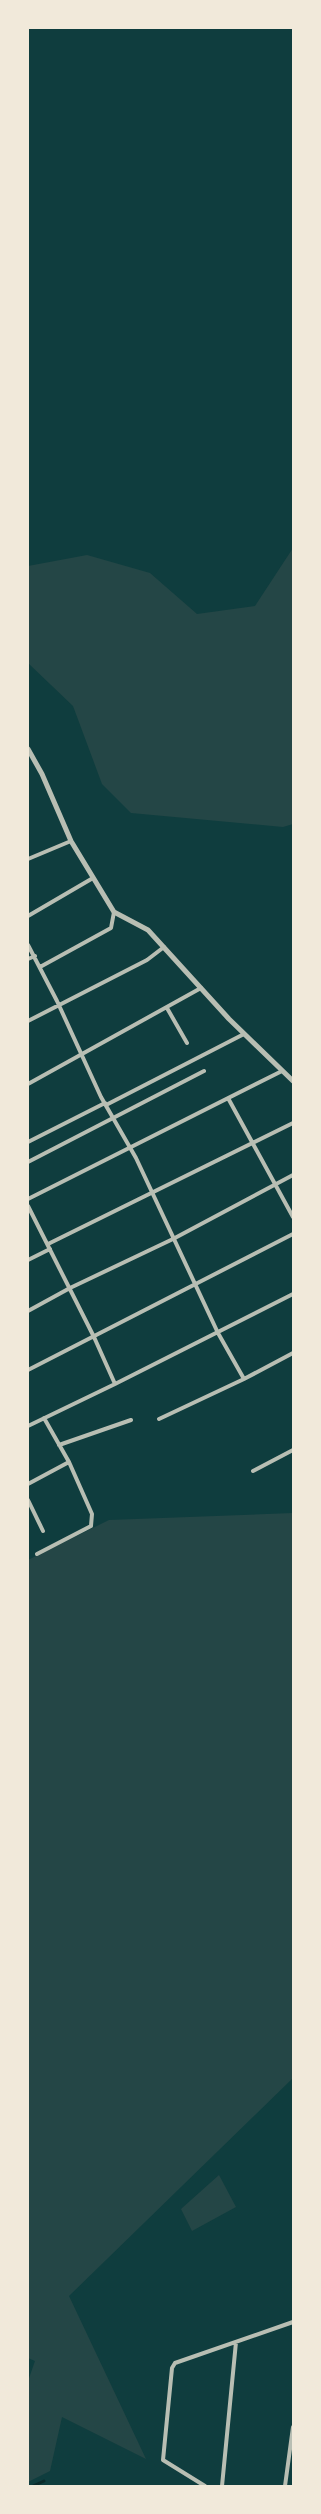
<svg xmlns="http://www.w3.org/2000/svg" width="321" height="2514" viewBox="0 0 321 2514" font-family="'DM Sans',sans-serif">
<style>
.green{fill:#244646}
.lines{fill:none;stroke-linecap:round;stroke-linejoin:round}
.stream{stroke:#0a2a2b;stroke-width:3}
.minor{stroke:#b8beb3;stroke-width:4}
.tertiary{stroke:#b8beb3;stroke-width:5}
</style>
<rect width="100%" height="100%" fill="#0f3d3e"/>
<!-- green -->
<path class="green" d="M293 548V824L283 827 131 813 102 784 73 706 28 663V566L87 555 150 573 197 614 255 606Z
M293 1513V2078L69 2296 146 2459 62 2417 50 2471 28 2482V2381L35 2361 28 2358V1560L109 1520Z
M219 2175 236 2207 192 2231 181 2209Z"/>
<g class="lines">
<!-- stream -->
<path class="stream" d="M33 2486 44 2481"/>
<!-- minor -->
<path class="minor" d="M28 859 71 841
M28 916 93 878
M28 945 57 1001 101 1097 136 1158 218 1333 244 1379 293 1353
M28 959 35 956
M40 967 111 928 114 912
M167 1008 187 1043
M28 1021 147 960 164 947
M28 1084 201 988
M228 1098 293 1217
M106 1105 244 1034
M28 1142 105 1103
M28 1162 204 1071
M28 1199 282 1071
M28 1206 94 1337 115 1384 28 1426
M48 1244 293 1123
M28 1260 50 1249
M28 1311 70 1288 173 1239 293 1175
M28 1370 293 1234
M115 1384 293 1294
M44 1418 69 1462
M159 1419 244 1379
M59 1445 131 1420
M253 1471 293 1450
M28 1484 69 1462 92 1514 91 1526 37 1554
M28 1500 43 1531
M205 2486 163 2460 172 2368 175 2363 293 2322
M222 2486 236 2342
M285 2486 293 2427"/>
<!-- tertiary -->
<path class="tertiary" d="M28 749 42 774 71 841 114 912 148 930 229 1019 293 1081"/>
</g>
<!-- border -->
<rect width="321" height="2514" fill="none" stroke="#f1e9da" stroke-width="58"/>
</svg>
